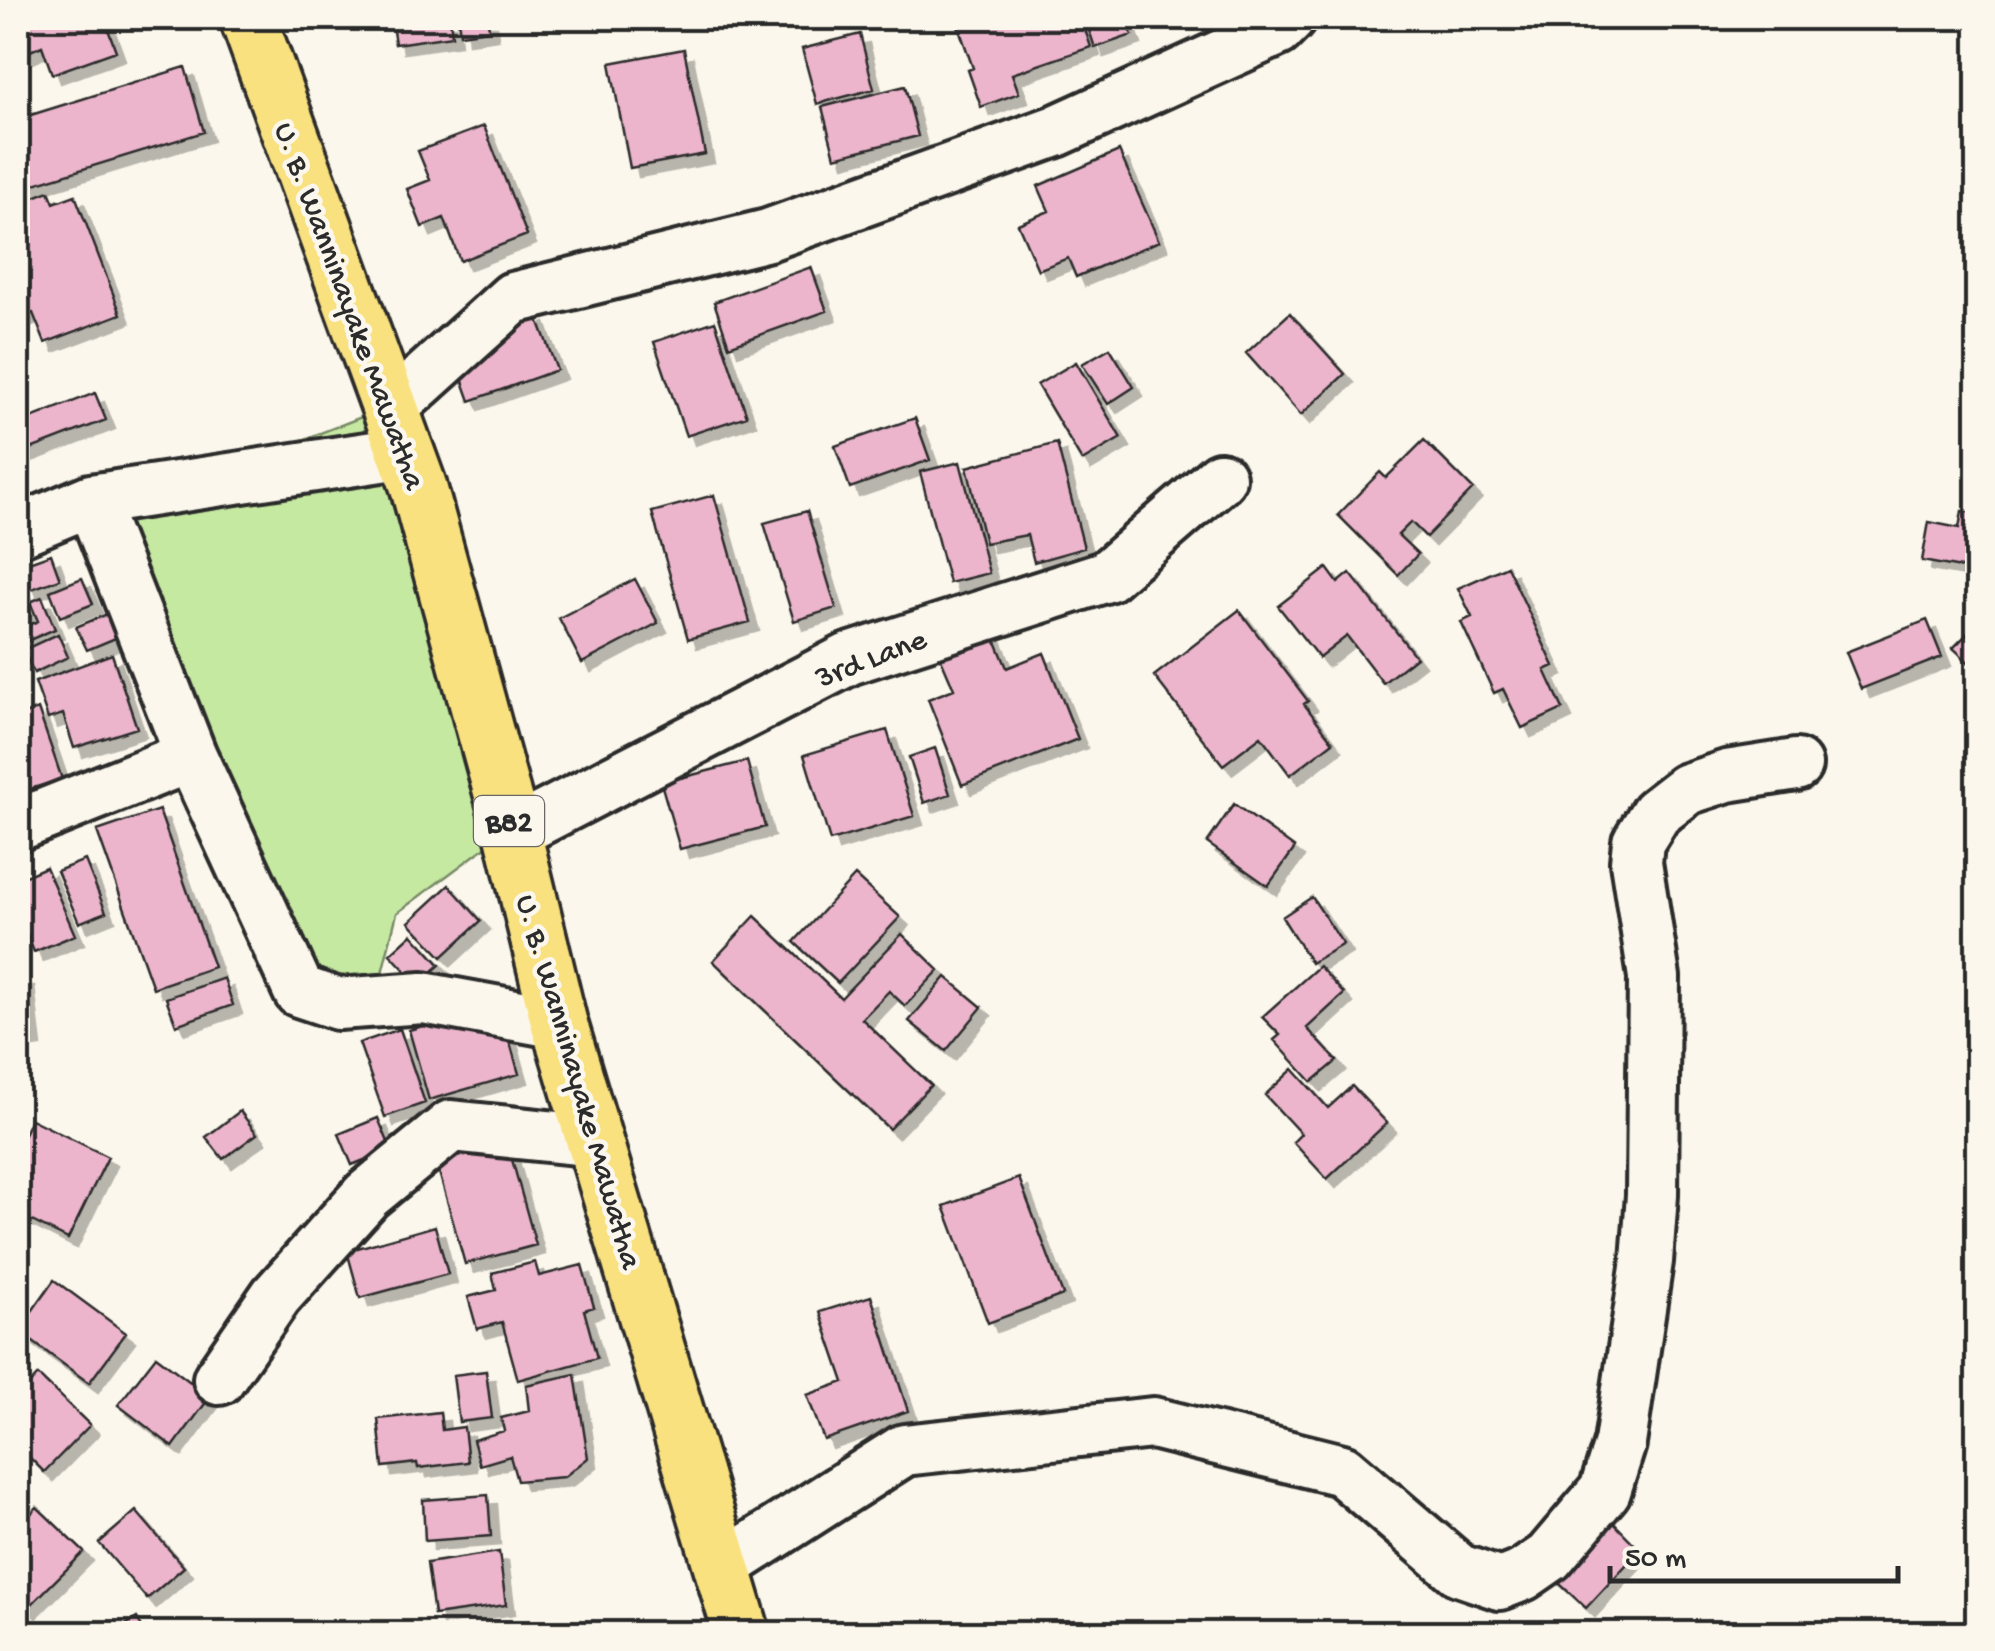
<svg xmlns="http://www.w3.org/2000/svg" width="1995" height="1651" viewBox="0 0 1995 1651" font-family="'Gochi Hand',sans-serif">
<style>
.green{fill:#c6e9a2;stroke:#788a66;stroke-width:2.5}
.building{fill:#ecb5cc;stroke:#2b2b2b;stroke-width:2.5;filter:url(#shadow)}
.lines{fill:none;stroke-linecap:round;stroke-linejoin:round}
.minor-casing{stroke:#2b2b2b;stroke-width:58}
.major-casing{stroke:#2b2b2b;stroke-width:62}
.minor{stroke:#fbf7ec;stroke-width:50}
.major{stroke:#fae180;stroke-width:55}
.labels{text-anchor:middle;stroke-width:9;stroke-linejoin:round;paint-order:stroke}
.shield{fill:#fbf7ec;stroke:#696865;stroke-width:2.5}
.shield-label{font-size:30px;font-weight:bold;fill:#2b2b2b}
.street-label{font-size:32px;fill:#2b2b2b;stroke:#fbf7ec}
</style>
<defs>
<filter id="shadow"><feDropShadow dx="9" dy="9" stdDeviation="0" flood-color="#0004"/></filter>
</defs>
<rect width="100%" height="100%" fill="#fbf7ec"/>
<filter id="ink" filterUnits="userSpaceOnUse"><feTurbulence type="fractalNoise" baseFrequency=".01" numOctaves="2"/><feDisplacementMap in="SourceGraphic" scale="20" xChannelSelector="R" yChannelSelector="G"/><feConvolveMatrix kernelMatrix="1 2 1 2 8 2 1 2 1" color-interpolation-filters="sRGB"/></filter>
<g filter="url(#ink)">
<!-- green -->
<path class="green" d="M377 411 499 837 397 913 382 973 351 989 301 970 159 626 122 510Z"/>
<!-- building -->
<path class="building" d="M18 18H104L116 51 52 74 42 46 18 56Z
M391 18H450L452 36 395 44Z
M458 18H488L489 30 460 34Z
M963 18H1081L1091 47 1012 74 1019 93 981 107 968 70 973 68 956 20Z
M1085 18H1126L1132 35 1095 48Z
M860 34 874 89 817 104 802 49Z
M684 49 705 154 630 168 610 63Z
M185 67 204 132 28 186 18 152V119Z
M905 86 918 136 835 157 822 107Z
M484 126 527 235 460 261 444 218 422 227 407 189 430 180 418 151Z
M1119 151 1159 241 1076 277 1068 258 1038 270 1018 224 1049 211 1038 186Z
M49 191 54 203 75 195 121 314 45 343 33 313 18 319V285L24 282 18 265V203Z
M811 267 827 311 729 346 714 302Z
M1290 313 1345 374 1301 415 1246 353Z
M536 314 557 370 470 401 450 345Z
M715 321 747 416 686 436 654 342Z
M1110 348 1134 387 1108 404 1082 364Z
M1076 362 1121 438 1082 461 1037 385Z
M95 393 106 420 18 454V423Z
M915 418 930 460 850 488 835 446Z
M1424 440 1473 489 1426 537 1411 522 1398 535 1418 554 1398 575 1338 515 1380 472 1386 478Z
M1057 443 1084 548 1034 562 1027 535 985 543 967 467Z
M960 462 989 573 949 583 920 472Z
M714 495 750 622 688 639 652 512Z
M807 511 836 608 794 621 764 523Z
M1962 511 1978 514V571L1922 561 1929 522 1959 528Z
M51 554 60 579 29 590 20 565Z
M1507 566 1554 666 1545 670 1563 709 1522 728 1503 689 1494 693 1461 622 1472 617 1458 588Z
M1327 568 1338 583 1350 573 1416 657 1383 683 1347 636 1319 658 1278 606Z
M82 578 93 604 60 617 50 591Z
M635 579 658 623 582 663 559 618Z
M21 585 30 614 18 618V586Z
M42 597 55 629 27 641 22 628 38 621 30 602Z
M1239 610 1308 701 1304 704 1333 742 1290 775 1261 736 1223 765 1154 676Z
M107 614 118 637 87 650 76 627Z
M1927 620 1942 657 1861 689 1846 652Z
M1971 630 1978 636V671L1953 648Z
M992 632 1007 668 1044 653 1078 739 962 785 928 699 954 689 939 654Z
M58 634 68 657 34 673 23 650Z
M112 654 137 728 74 748 63 714 48 719 35 682Z
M38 709 62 779 24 791 18 772V716Z
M887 730 914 816 830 841 804 755Z
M935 748 950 794 924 803 909 757Z
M747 761 765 827 680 849 661 783Z
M1234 804 1295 848 1268 886 1207 843Z
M159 810 214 967 153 988 97 831Z
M85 860 106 912 79 923 57 871Z
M46 867 75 935 34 952 18 912V879Z
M855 876 900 917 838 983 794 942Z
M449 885 481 921 442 957 409 922Z
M1312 897 1343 944 1311 963 1282 917Z
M755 916 841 998 902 934 939 970 905 1006 889 991 862 1019 931 1085 889 1129 713 961Z
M412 934 440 965 418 984 390 954Z
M1319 966 1344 994 1307 1028 1337 1061 1312 1082 1274 1040 1280 1035 1262 1017Z
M18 977H25L32 1037 18 1039Z
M946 977 982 1007 946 1051 909 1021Z
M224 978 233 1005 176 1025 166 998Z
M499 1004 519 1074 429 1100 409 1030Z
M400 1029 425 1103 385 1117 359 1043Z
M1293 1069 1328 1108 1352 1086 1387 1123 1327 1179 1293 1142 1301 1134 1265 1095Z
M240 1111 257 1134 223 1159 206 1137Z
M378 1118 391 1149 352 1165 339 1134Z
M31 1119 108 1157 68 1239 18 1214V1147Z
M504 1131 536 1245 465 1264 433 1151Z
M1019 1178 1063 1295 988 1323 944 1206Z
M435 1226 448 1274 360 1298 347 1251Z
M535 1262 539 1276 582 1265 594 1307 584 1310 597 1358 518 1380 502 1322 477 1329 468 1297 496 1290 492 1273Z
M54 1280 126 1333 89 1383 18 1331Z
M871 1296 908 1411 824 1440 807 1395 844 1382 820 1312Z
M156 1356 210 1397 173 1447 118 1405Z
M486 1371 492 1418 459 1422 453 1375Z
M575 1374 588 1458 564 1477 517 1481 510 1456 480 1465 473 1440 504 1431 501 1418 529 1411 526 1385Z
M38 1375 90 1425 44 1472 18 1446V1397Z
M440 1412 442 1430 464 1427 468 1462 418 1468 417 1463 383 1467 378 1419Z
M488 1495 491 1536 425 1541 423 1500Z
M37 1507 84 1552 27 1609 18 1600V1528Z
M136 1511 184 1567 147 1599 99 1543Z
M1606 1515 1640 1550 1586 1608 1550 1575Z
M499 1552 506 1605 434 1615 427 1563Z
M137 1618 146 1634H110Z"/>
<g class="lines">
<!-- minor casing -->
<g class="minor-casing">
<path id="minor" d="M390 409 513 298 768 235 1056 131 1278 30 1290 18
M91 500 191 756 299 991 338 1004 423 998 559 1023
M18 531 91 500 407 452
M18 825 191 756
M513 833 849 659 1107 576 1220 478
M219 1379 276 1296 367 1195 451 1126 596 1141
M723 1566 904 1450 1153 1423 1342 1470 1459 1570 1500 1584 1523 1575 1549 1557 1605 1491 1620 1443 1647 1261 1652 1195 1654 977 1636 862 1638 842 1656 813 1687 789 1727 776 1796 765"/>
</g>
<!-- major casing -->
<g class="major-casing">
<path id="major" d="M248 18 418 485 513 833 559 1023 742 1634"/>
</g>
<!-- minor -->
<use href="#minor" class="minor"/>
<!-- major -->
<use href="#major" class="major"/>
</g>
</g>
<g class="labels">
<!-- shield labels -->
<rect class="shield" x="474" y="796" width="70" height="50" rx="8"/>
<g class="shield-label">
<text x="509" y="831">B82</text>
</g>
<!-- street labels -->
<g class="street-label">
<text transform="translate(352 305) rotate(70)" y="11">U. B. Wanninayake Mawatha</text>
<text transform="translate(870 656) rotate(-21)" y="11">3rd Lane</text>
<text transform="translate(581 1081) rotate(74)" y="11">U. B. Wanninayake Mawatha</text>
</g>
</g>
<!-- margin -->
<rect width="1995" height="1651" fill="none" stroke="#fbf7ec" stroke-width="60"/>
<rect x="30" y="30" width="1935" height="1591" fill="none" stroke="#2b2b2b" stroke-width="4" filter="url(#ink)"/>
<!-- scale -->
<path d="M1610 1566v15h288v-15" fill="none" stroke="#2b2b2b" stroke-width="5"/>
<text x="1625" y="1566" font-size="30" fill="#2b2b2b" stroke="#fbf7ec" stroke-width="8" paint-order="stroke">50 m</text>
</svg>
